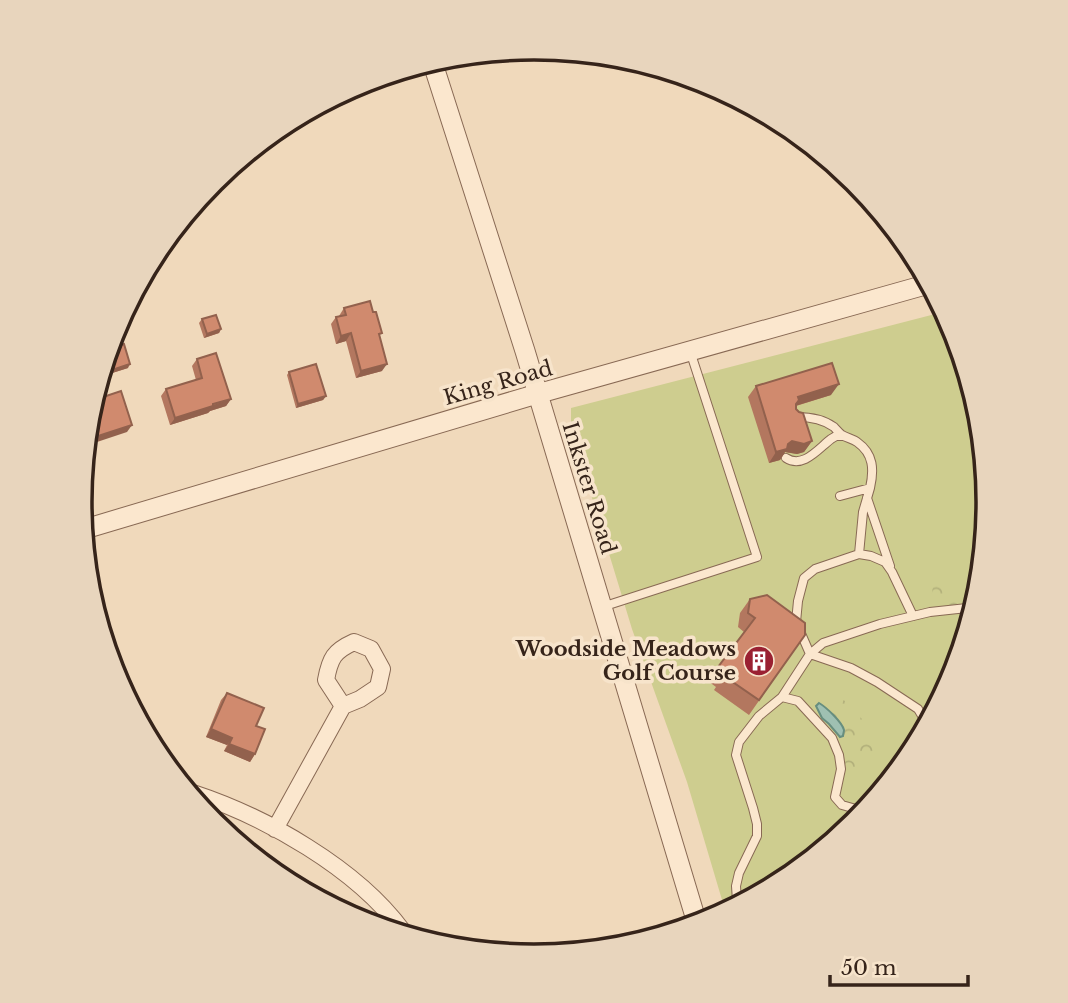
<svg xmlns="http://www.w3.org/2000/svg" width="1068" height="1003" viewBox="0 0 1068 1003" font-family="'Libre Baskerville',serif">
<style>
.grass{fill:#cecd8f}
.forest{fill:url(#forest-crowns)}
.water{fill:#9fc0b2;stroke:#678e7f;stroke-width:2}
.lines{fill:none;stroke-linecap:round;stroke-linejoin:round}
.service-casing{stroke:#886954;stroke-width:10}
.minor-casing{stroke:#886954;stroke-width:18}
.tertiary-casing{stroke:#886954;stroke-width:21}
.service{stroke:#fbe7ce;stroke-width:8}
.minor{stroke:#fbe7ce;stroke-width:16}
.tertiary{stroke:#fbe7ce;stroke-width:19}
.wall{fill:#b3775f}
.shaded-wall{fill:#92614d}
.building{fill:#d08a6e;stroke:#92614d;stroke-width:2}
.labels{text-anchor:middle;stroke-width:7;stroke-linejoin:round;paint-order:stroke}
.street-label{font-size:21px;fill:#36241a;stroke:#f7e4cb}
.poi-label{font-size:21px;font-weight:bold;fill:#36241a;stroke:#f7e4cb;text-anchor:end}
.rim{fill:none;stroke:#36241a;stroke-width:3.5}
</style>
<defs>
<pattern id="forest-crowns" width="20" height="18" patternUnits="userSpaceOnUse" patternTransform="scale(1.75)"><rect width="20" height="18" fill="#cecd8f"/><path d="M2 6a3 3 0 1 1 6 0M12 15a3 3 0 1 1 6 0" fill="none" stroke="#b2b07b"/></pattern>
</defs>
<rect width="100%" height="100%" fill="#f0d9bb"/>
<!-- grass -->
<path class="grass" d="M943 312 954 328 988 502 954 676 855 823 725 910 687 782 632 629 571 429V408Z"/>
<!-- forest -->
<path class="forest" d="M973 580 967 606 932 607 931 600 933 586 939 583Z
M839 695 862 719 873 722C878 735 877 753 873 765L848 768C836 756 847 738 840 724 837 718 830 712 825 706L830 698Z"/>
<!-- water -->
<path class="water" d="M819 703C826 707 842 722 844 730 844 732 843 734 843 736L840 737 829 724 822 718 816 706Z"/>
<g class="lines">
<!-- service casing -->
<g class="service-casing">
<path id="service" d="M797 417C810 417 823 419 834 427 837 430 839 433 842 435 847 438 853 439 857 442 874 454 874 470 870 488
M786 458C803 469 818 449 831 439L836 436H843
M840 496 870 488 863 512 859 554
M867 498 890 566
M602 607 757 557 690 351
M913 616 892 572 885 562 871 556 859 554 815 569 804 578 798 601 796 622 810 654 851 668 877 682 918 709 924 719
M782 697 798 701 832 738 839 755 841 769 835 797 842 805 863 811
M737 901 736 886 739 873 757 836V824L753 808 736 755 739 742 759 716 782 697 810 654 823 643 880 624 930 612 967 608"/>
</g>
<!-- minor casing -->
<g class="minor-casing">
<path id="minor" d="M193 793C266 817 356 868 402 930
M275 829 343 706 360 699 378 687 382 669 371 649 354 642C334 651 330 658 326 680L343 706"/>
</g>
<!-- tertiary casing -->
<g class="tertiary-casing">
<path id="tertiary" d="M434 67 525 351 697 923
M85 529 537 394 925 285"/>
</g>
<!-- service -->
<use href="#service" class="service"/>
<!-- minor -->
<use href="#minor" class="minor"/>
<!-- tertiary -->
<use href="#tertiary" class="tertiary"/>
</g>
<!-- wall -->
<path class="wall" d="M344 308 380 336 382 371 356 378 346 341 336 344 331 324 336 317 339 316Z
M202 319 221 329 219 333 204 338 199 323Z
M110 348 128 368 109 374 107 366Z
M197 359 231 399 226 406 210 411 208 413 170 425 161 396 166 389 196 380 192 366Z
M289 372 326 396 323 400 296 408 287 375Z
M756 386 831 395 796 406V409L812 441 804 452 797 454 785 452 780 460 769 463 748 397Z
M750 599 805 635 749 715 714 690 716 687 708 681 744 632 738 627 740 613Z
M227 693 256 726 255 754 250 762 224 751 227 745 206 737 221 700Z"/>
<!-- shaded-wall -->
<path class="shaded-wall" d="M221 329 219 333 204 338 207 334Z
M351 333 346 341 336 344 341 336Z
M130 364 128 368 109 374 112 370Z
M387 364 382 371 356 378 361 371Z
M839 384 831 395 795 406 798 397Z
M326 396 323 400 296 408 298 404Z
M231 399 226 406 210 411 208 413 170 425 175 418Z
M132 425 127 432 91 444 92 438Z
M792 441H812L804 452 797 454 785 452 780 460 769 463 776 452Z
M211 729 232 738 227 745 206 737Z
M229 744 255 754 250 762 224 751Z"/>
<!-- building -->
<path class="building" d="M370 301 373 312H376L382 333 379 334 387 364 361 371 351 333 341 336 336 317 346 315 344 308Z
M216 315 221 329 207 334 202 319Z
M124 344 130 364 112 370 108 359 110 348Z
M216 353 231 399 213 404V406L175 418 166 389 202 378 197 359Z
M832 363 839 384 798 397 799 400 796 404V409L799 412 803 413 812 441 804 444 792 441 788 444 787 449 776 452 756 386Z
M316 364 326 396 298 404 289 372Z
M121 391 132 425 92 438 100 398Z
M767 595 805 623V635L759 700 724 676 726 673 718 667 755 618 748 613 750 599Z
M227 693 264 708 256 726 265 729 255 754 229 744 232 738 211 729Z"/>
<!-- icons -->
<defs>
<g id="building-disc" transform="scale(1.575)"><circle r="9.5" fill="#9a2132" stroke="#f7e4cb"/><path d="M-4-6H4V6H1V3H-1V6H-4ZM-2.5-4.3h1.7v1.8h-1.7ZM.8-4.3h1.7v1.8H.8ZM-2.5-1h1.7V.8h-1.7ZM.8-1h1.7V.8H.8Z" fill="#fff"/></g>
</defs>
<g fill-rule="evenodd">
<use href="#building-disc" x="759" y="661"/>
</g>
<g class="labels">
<!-- street labels -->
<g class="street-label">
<text transform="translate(498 383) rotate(-16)" y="7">King Road</text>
<text transform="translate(589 488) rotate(73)" y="7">Inkster Road</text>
</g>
<!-- poi labels -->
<g class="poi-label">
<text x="736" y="656">Woodside Meadows<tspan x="736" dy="24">Golf Course</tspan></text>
</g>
</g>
<!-- crop -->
<path d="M0 0H1068V1003H0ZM92 502a442 442 0 1 1 884 0a442 442 0 1 1-884 0Z" fill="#e8d5bd" fill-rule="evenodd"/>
<path class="rim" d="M92 502a442 442 0 1 1 884 0a442 442 0 1 1-884 0Z"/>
<!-- scale -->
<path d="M830 975v10h138v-10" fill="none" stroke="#36241a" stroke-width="3.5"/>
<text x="841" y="975" font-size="21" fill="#36241a" stroke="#f7e4cb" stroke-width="5" paint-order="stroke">50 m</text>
</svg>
